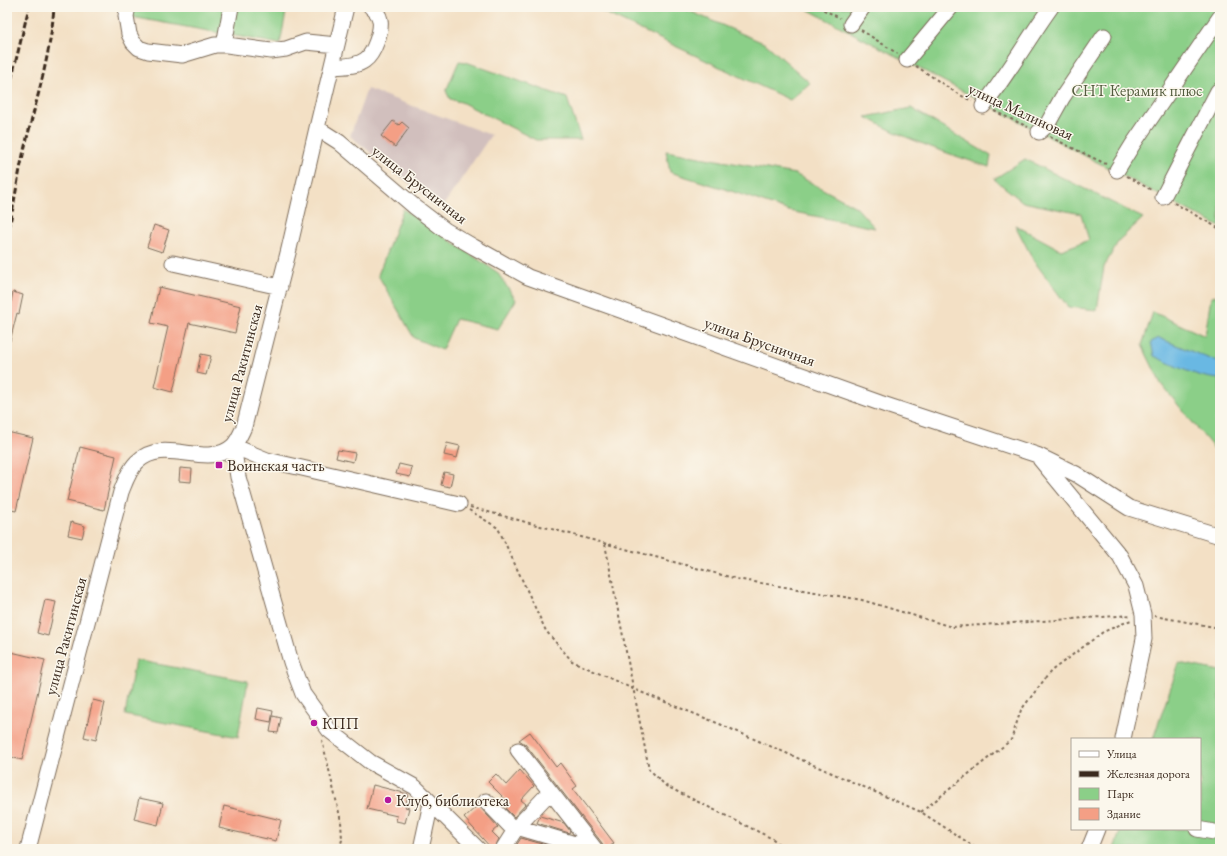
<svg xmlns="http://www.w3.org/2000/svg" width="1227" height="856" viewBox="0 0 1227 856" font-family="'EB Garamond',serif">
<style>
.industrial{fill:#d1bfbd}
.green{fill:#8bcf88;stroke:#637c53}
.water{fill:#69b8e3;stroke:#527180}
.building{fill:#f49f85}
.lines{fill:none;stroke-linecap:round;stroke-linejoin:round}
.minor-casing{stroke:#7b6a58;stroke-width:17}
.path{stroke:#7b6a58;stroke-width:2;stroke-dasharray:3 3;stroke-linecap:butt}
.minor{stroke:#fff;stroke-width:15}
.rail{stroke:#3b2a1e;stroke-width:3;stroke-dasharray:6 3;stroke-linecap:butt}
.poi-dot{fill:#b5179e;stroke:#fbf7ec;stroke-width:1.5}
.labels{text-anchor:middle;stroke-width:3;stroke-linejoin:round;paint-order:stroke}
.park-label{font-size:16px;fill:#535c3e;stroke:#fbf7ec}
.street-label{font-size:16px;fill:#3b2a1e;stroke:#fbf7ec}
.poi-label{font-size:16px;fill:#3b2a1e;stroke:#fbf7ec;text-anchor:start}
</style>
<rect width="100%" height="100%" fill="#fbf7ec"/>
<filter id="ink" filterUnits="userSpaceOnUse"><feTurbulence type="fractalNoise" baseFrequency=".025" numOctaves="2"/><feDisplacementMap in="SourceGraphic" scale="8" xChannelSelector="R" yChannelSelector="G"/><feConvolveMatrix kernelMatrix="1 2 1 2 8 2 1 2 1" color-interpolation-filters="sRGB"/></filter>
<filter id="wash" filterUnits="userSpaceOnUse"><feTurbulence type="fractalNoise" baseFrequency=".012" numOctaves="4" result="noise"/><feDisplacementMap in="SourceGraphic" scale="16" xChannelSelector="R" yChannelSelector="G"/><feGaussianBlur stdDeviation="0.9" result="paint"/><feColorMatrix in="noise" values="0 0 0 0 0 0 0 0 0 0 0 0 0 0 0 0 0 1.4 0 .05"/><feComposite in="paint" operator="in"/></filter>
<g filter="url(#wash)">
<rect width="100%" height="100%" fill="#f3e0c5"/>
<!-- industrial -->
<path class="industrial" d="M367 89 491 135 441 209 350 136Z"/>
<!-- green -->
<path class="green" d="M121 7H287L280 44 126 16Z
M592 7H680L766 44 810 83 790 100Z
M803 7H1220V227Z
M459 61 466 62 567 98 581 140H536L461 102 456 101 450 99 446 91Z
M911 108 991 156 989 167C946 153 904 139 866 117Z
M666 151 795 174 856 207 875 228 789 211 728 190 670 172Z
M1025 159 1143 218 1119 240 1104 267 1097 310 1068 307 1034 261 1015 225 1061 250 1089 240 1081 214 1023 202 994 179Z
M403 209 497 272 516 300 498 329 456 319 442 350 414 338 378 275Z
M1220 295V456L1161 384 1142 345 1153 312 1205 336 1211 297Z
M135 660 248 681 238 737 125 715Z
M1179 663 1220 671V849H1114L1121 829H1200V739H1153Z"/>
<!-- water -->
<path class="water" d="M1159 338 1220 363V379C1198 378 1173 365 1154 356L1151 342Z"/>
<g id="blocks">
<!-- building -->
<path class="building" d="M393 121 399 125 402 122 409 128 395 147 381 136Z
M154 225 169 230 162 252 147 247Z
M159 287 241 306 235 333 189 323 173 392 154 387 168 327 151 323Z
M13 292 23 295 19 314 17 313 10 341H7V311H9Z
M201 354 211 356 206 375 197 373Z
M7 432 33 438 16 511 7 509Z
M447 443 460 446 457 458 444 455Z
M80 447 116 456 104 510 67 501Z
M338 450 355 453 353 462 336 458Z
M399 464 412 467 410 477 396 474Z
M180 468 192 469 191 482 179 481Z
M444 472 453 474 450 487 441 485Z
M71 522 85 526 82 538 68 535Z
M45 600 56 602 48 636 37 633Z
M7 651 45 660 22 760 7 756Z
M93 700 105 703 96 740 84 737Z
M258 708 273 711 271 722 256 719Z
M273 716 281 718 278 733 270 732Z
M530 732 556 767 560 763 577 786 573 789 614 843 607 849H604L602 843 525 744 519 740Z
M520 770 534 786 521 800 526 804 514 817 506 809 510 804 488 782 496 774 506 785Z
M373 785 408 794 405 807 409 808 405 823 396 821 397 816 367 809Z
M139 798 163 803 158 825 134 819Z
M478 805 498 827 492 832 499 839 494 849H492L464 818Z
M224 806 281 820 276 841 219 828Z
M540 816 564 823 570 831 569 833 537 823Z
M521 838 560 849H514Z"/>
</g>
</g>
<g filter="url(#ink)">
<use href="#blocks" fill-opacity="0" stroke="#7b6a58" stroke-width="1"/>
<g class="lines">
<!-- minor casing -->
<g class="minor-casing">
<path id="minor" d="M128 7 126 16 129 34 133 42 139 48 148 51 182 55 215 45H227L271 51 286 49 306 42 337 45
M851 24 863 7
M224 45 231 7
M907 60 951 7
M332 67C343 66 356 67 365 60 374 54 382 30 380 20 379 15 375 10 371 7
M983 106C1008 74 1028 39 1051 7
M317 128 339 142 415 207 445 230 474 247 528 277 880 403 1037 455 1076 474 1129 508 1220 536
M1039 132 1047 125 1062 98 1104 36
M1117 170 1133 144 1220 17
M1163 197 1218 91
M173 263 280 287
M233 446 238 477 291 662 303 694 329 730 370 762 415 787 478 849
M233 446 267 460 459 504
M1040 459 1120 556 1136 586 1143 614 1144 639 1123 739
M518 750 595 849
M486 801 514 830
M517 827 592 849
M1197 829 1220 833
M28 849 121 492C125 482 129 470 137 462 164 435 207 470 233 446 238 441 241 433 244 427L289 249 317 128 346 7
M421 849 431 803
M503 849 517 827 550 792
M1089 849 1097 829"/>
</g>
<!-- path -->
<path class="path" d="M818 7 840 18
M861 30 898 54
M916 66 958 94 972 101
M994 111 1028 127
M1050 137 1106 164
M1127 176 1153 191
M1174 203 1220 229
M470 507 737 579 862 600 952 627 1132 615
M469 510 498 528 546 631 572 661 633 689 722 725 921 812 978 849
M605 544 649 769 666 786 773 839 784 849
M1154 616 1220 628
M322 740 341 821 342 840 339 849
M921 812 1011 740 1021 710 1051 671 1103 632 1131 620"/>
<!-- minor -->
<use href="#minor" class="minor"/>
<!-- rail -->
<path class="rail" d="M7 97 29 7
M7 238C14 206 18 174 26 142 37 98 51 52 54 7"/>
</g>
</g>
<!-- markers -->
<g class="poi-dot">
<rect x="215" y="461" width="8" height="8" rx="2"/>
<circle cx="314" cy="723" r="4"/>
<circle cx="388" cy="800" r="4"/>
</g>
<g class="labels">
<!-- park labels -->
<g class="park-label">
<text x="1137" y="96">СНТ Керамик плюс</text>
</g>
<!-- street labels -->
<g class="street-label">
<text transform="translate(1021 111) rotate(25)" y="6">улица Малиновая</text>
<text transform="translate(420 184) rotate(38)" y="6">улица Брусничная</text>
<text transform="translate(760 341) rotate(20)" y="6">улица Брусничная</text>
<text transform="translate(241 363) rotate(-75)" y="6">улица Ракитинская</text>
<text transform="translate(65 636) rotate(-75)" y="6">улица Ракитинская</text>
</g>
<!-- poi labels -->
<g class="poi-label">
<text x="227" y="471">Воинская часть</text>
<text x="322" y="729">КПП</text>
<text x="396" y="806">Клуб, библиотека</text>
</g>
</g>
<!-- margin -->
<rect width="1227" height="856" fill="none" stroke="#fbf7ec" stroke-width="24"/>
<!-- legend -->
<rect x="1071" y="738" width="130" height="92" fill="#fbf7ec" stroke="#aea59a"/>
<rect x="1079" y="751" width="20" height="6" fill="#ffffff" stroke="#aea59a"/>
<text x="1107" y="758" font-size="12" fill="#3b2a1e">Улица</text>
<rect x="1079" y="771" width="20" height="6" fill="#3b2a1e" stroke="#aea59a"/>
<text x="1107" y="778" font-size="12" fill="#3b2a1e">Железная дорога</text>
<rect x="1079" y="788" width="20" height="12" fill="#8bcf88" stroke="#aea59a"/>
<text x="1107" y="798" font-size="12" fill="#3b2a1e">Парк</text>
<rect x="1079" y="808" width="20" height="12" fill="#f49f85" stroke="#aea59a"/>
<text x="1107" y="818" font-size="12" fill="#3b2a1e">Здание</text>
</svg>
